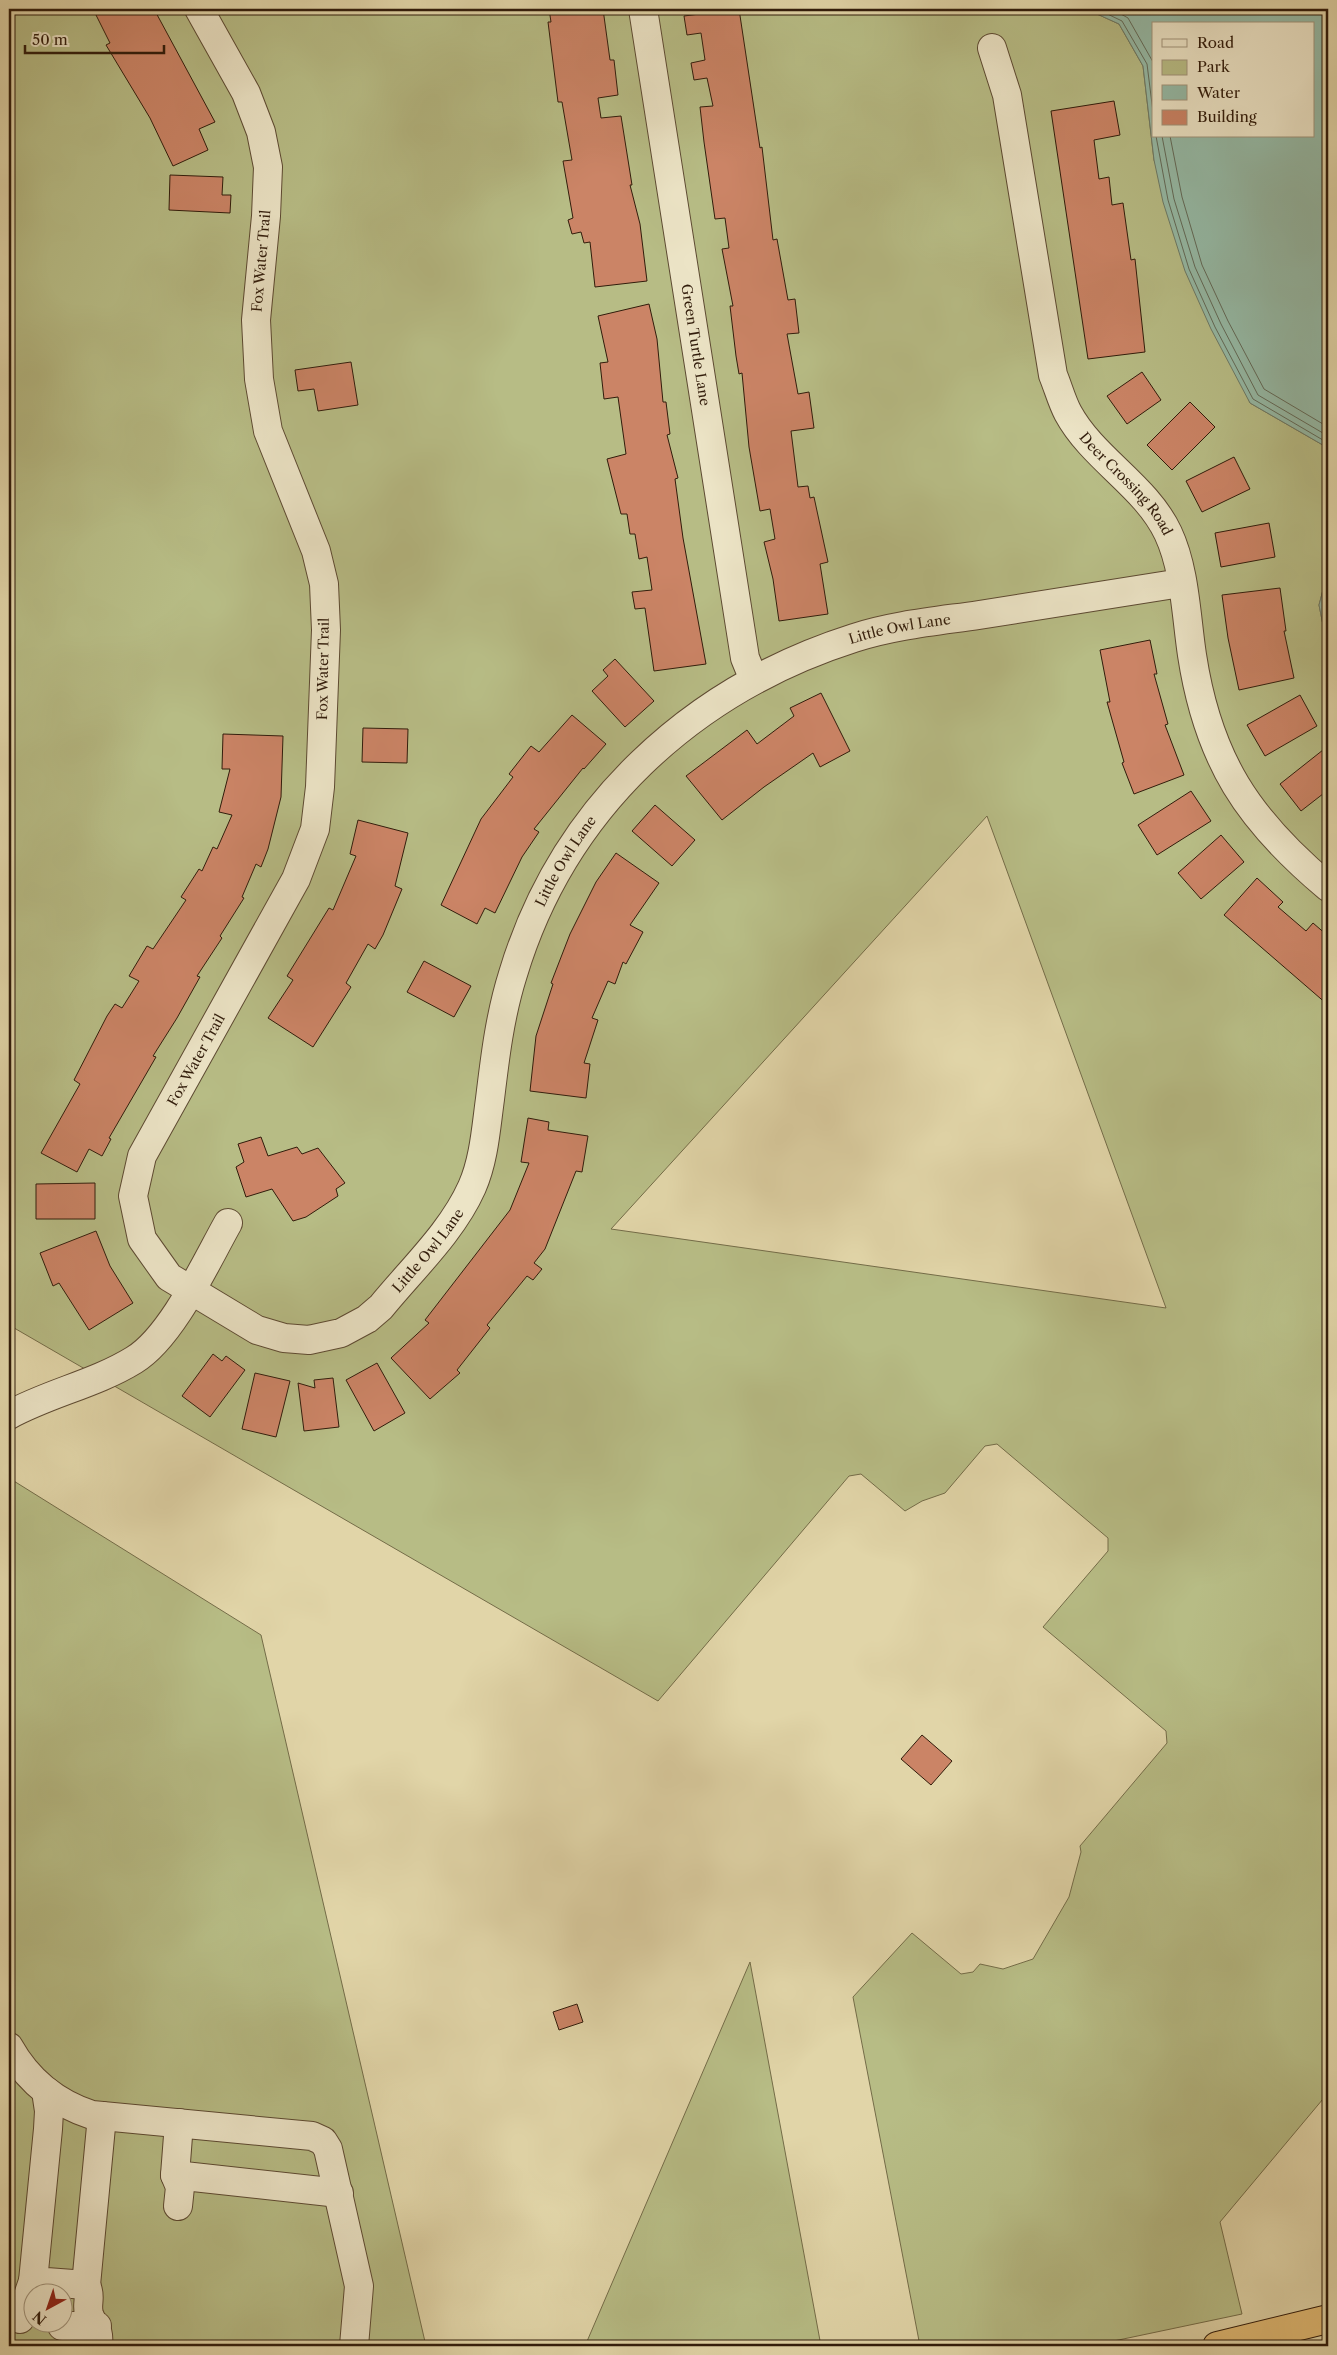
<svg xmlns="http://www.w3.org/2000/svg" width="1337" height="2355" viewBox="0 0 1337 2355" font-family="'Libre Caslon Text',serif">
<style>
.green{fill:#b7bc85;stroke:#746c48;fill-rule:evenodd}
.water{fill:#95b9a5;stroke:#6d7a67;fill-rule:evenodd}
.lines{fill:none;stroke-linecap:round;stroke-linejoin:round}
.shore{stroke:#636a58;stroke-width:1}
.building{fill:#cb8466;stroke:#311c0b}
.minor-casing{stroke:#5d4a32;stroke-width:30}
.highway-casing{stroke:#311c0b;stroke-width:30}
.minor{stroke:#ece4c6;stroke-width:28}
.highway{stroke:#e0ba74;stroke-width:28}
.labels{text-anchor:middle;stroke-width:4.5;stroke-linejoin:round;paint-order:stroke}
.street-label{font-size:14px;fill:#311c0b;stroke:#ece4c6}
</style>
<rect width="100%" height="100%" fill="#e1d5a8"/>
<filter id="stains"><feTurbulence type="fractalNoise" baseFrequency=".004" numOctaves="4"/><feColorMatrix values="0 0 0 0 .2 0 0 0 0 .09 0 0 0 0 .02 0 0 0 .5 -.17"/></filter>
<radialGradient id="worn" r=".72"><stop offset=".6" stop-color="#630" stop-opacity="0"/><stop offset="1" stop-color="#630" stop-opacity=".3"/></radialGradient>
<!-- green -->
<path class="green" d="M9 9H1086L1119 24 1143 66 1154 160 1250 403 1328 448V571L1319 605 1328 650V2093L1220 2222 1242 2314 1090 2346H920L853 1997 912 1933 961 1974 973 1972 980 1964 1003 1969 1033 1959 1069 1897 1081 1852 1080 1846 1167 1743 1166 1731 1043 1627 1108 1551V1538L997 1444 985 1446 945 1493 922 1501 905 1511 861 1474 849 1476 658 1701 9 1325ZM987 816 1166 1308 611 1229Z
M9 1478 261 1635 426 2346H9ZM32 2292H62V2322H32Z
M750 1962 821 2346H585Z"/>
<!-- water -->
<path class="water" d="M1086 9H1328V448L1250 403 1211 329 1185 271 1163 202 1154 160 1143 66 1119 24ZM1153 24H1313V136H1153Z
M1328 571V650L1319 605Z"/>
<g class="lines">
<!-- shore -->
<path class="shore" d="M1097 9 1122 21 1147 64 1153 112
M1112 9 1128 18 1153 62
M1156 136 1168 200 1189 269 1215 327 1253 399 1328 443
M1162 136 1174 199 1195 267 1221 324 1258 395 1328 436
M1170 136 1182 197 1202 265 1228 321 1264 389 1328 427"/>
</g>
<!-- building -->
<path class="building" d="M93 9H154L215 122 199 129 208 150 173 166 150 118 106 45 110 43Z
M549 9H603L610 60H614L618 95 598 98 601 118 621 116 632 185H630L640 224 647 281 595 287 590 242 584 243 581 232 572 234 568 220 573 218 563 161 572 160 562 102H558L548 22H551Z
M739 9 760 148 762 147 773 240 777 239 788 300 795 299 799 333 787 334 798 394 809 392 814 428 791 431 798 487 808 486 810 498 814 497 828 562 820 564 828 614 779 621 773 579 764 542 775 539 770 509 760 511 749 447 742 373 739 374 736 356 730 306H733L722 249 729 248 725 218 715 219 704 142 700 107 713 106 707 78 694 80 691 63 705 60 701 33 687 35 684 16Z
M1114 101 1120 135 1094 140 1099 179 1109 177 1112 205 1123 203 1131 260 1135 259 1145 352 1088 359 1051 111Z
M170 175 223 177 222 195H231L230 213 169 210Z
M649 304 657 339 663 402H666L670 434 667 435 678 478 675 479 683 538 706 664 654 671 645 608 635 609 632 592 652 590 647 557 639 559 635 534H630L627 514H621L607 459 626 454 618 397 604 399 600 363 608 362 598 316Z
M351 362 358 405 318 411 314 389 298 391 295 370Z
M1142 372 1161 400 1127 424 1107 396Z
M1190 402 1215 427 1172 470 1147 445Z
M1234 457 1250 489 1202 512 1186 481Z
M1269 523 1275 557 1221 567 1215 533Z
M1280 588 1286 631H1284L1294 678 1239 690 1228 638 1222 595Z
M1150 640 1157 674H1154L1168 724 1165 725 1184 775 1134 794 1122 763 1124 762 1107 702H1110L1100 650Z
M615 659 654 701 625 727 592 691 608 676 603 670Z
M821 693 850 751 820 767 813 753 764 787 722 820 686 776 747 730 757 744 794 716 790 708Z
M1300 695 1317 726 1265 756 1247 725Z
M572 715 606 744 584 769 583 768 534 829 539 832 522 857 495 913 485 908 477 924 441 905 481 819 513 777 509 774 531 746 539 752Z
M363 728 408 729 407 763 362 762Z
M223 734 283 736 281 797 268 849 261 867 256 864 242 897 244 898 220 936 222 938 197 976 200 977 177 1018 153 1056 156 1057 109 1138 111 1139 102 1156 89 1149 77 1172 41 1153 80 1084 74 1080 107 1016 115 1004 122 1008 139 981 129 976 147 946 153 949 186 900 181 897 199 869 202 871 213 847 217 849 232 815 219 812 230 769H222Z
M1328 746V790L1301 811 1280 784Z
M1191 791 1211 821 1157 855 1138 825Z
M655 805 695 840 672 866 632 831Z
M358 820 408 833 395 886 402 889 383 935 375 949 368 944 346 983 351 987 313 1047 268 1018 293 980 287 976 329 908 333 910 356 856 350 854Z
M1221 835 1244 862 1201 899 1178 873Z
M616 853 659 883 630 925 643 932 626 964 623 962 615 984 608 981 592 1018 598 1020 584 1063 590 1064 586 1098 530 1091 536 1036 553 984 551 983 570 934 596 882Z
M1257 878 1283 902 1278 907 1306 931 1313 923 1328 936V1005L1224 915Z
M424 961 471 986 454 1017 407 992Z
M528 1118 549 1122 548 1130 588 1136 582 1172 576 1171 545 1249 534 1263 542 1269 533 1280 527 1276 487 1325 490 1328 457 1370 460 1373 430 1399 391 1358 429 1323 425 1320 510 1210 529 1163 521 1162Z
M261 1137 268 1156 297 1147 302 1154 318 1148 345 1183 336 1189 338 1196 306 1217 293 1221 272 1189 246 1197 236 1167 244 1162 238 1144Z
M95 1183V1219H36V1184Z
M96 1231 110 1266 133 1303 89 1330 59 1283 53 1286 40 1253Z
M213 1354 222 1361 226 1356 245 1370 210 1417 182 1396Z
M377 1363 405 1413 374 1431 346 1380Z
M255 1373 290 1381 276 1437 242 1429Z
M333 1378 339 1427 304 1431 298 1383 315 1388 314 1380Z
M922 1735 952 1761 931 1785 901 1759Z
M577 2004 583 2022 559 2030 553 2012Z"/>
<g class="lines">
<!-- minor casing -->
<g class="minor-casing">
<g id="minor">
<path id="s1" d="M199 9 246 93 261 132 268 167 266 216 256 320 259 379 268 431 316 551 324 584 326 630 320 787 315 829 296 879 142 1156 133 1196 142 1239 169 1277 257 1330 284 1338 309 1340 341 1333 367 1319 381 1307C412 1269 452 1232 472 1187 484 1160 486 1128 490 1099 495 1057 500 1015 513 974 563 808 691 690 854 638 894 625 938 621 979 615 1046 604 1114 594 1181 583"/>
<path id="s2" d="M643 9 745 658 754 680"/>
<path id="s3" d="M992 48 1007 95 1053 375C1058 387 1062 402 1068 413 1093 459 1146 486 1168 533 1185 569 1186 615 1192 655 1208 760 1248 820 1328 887"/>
<path d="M9 1415C49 1393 95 1384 134 1360 172 1337 206 1262 228 1223"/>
<path d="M9 2047C28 2081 55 2103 92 2115L312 2136 323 2141 328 2149 359 2286 354 2346"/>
<path d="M46 2091 49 2111 48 2129 33 2281 86 2285 102 2116"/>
<path d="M179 2123 175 2175 339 2193"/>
<path d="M175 2175 180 2187 178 2206"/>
<path d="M86 2285C92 2297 86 2303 89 2314 93 2327 100 2328 98 2345"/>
<path d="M20 2319 33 2281"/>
<path d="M62 2326H97"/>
</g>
</g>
<!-- highway casing -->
<g class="highway-casing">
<path id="highway" d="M1217 2346 1328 2319"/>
</g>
<!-- minor -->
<use href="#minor" class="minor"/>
<!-- highway -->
<use href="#highway" class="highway"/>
</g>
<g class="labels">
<!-- street labels -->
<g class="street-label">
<text transform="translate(261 261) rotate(-85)" y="5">Fox Water Trail</text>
<text dy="5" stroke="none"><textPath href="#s2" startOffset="340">Green Turtle Lane</textPath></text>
<text dy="5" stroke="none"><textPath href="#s3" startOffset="466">Deer Crossing Road</textPath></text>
<text dy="5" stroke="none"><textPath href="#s1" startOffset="2500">Little Owl Lane</textPath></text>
<text transform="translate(323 669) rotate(-89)" y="5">Fox Water Trail</text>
<text dy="5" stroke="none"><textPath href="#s1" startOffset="2080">Little Owl Lane</textPath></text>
<text transform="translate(196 1060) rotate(-61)" y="5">Fox Water Trail</text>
<text dy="5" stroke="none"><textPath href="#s1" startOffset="1660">Little Owl Lane</textPath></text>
</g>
</g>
<!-- margin -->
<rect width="1337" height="2355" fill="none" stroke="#e1d5a8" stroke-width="30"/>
<rect x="10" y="10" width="1317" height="2335" fill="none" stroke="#311c0b" stroke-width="2.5"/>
<rect x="15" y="15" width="1307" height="2325" fill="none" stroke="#311c0b"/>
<!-- legend -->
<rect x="1152" y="22" width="162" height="115" fill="#ece4c6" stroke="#a1947b"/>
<rect x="1162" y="39" width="25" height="8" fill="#ece4c6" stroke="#a1947b"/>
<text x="1197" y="48" font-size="15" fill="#311c0b">Road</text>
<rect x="1162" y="60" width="25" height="15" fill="#b7bc85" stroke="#a1947b"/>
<text x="1197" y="72" font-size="15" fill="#311c0b">Park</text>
<rect x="1162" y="85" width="25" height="15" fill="#95b9a5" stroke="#a1947b"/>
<text x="1197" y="98" font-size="15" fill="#311c0b">Water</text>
<rect x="1162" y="110" width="25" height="15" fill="#cb8466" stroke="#a1947b"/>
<text x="1197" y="122" font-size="15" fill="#311c0b">Building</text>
<!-- north arrow -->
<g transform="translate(48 2308) rotate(220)"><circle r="24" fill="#ece4c6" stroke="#a1947b"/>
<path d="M0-4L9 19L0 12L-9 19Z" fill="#8f2418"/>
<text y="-8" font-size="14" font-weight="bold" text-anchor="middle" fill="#311c0b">N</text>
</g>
<!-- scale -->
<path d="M25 45v8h139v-8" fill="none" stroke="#311c0b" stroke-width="2.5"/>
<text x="32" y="45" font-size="15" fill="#311c0b" stroke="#ece4c6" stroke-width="4" paint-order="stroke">50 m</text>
<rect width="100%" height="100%" filter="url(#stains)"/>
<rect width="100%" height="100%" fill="url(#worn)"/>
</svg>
